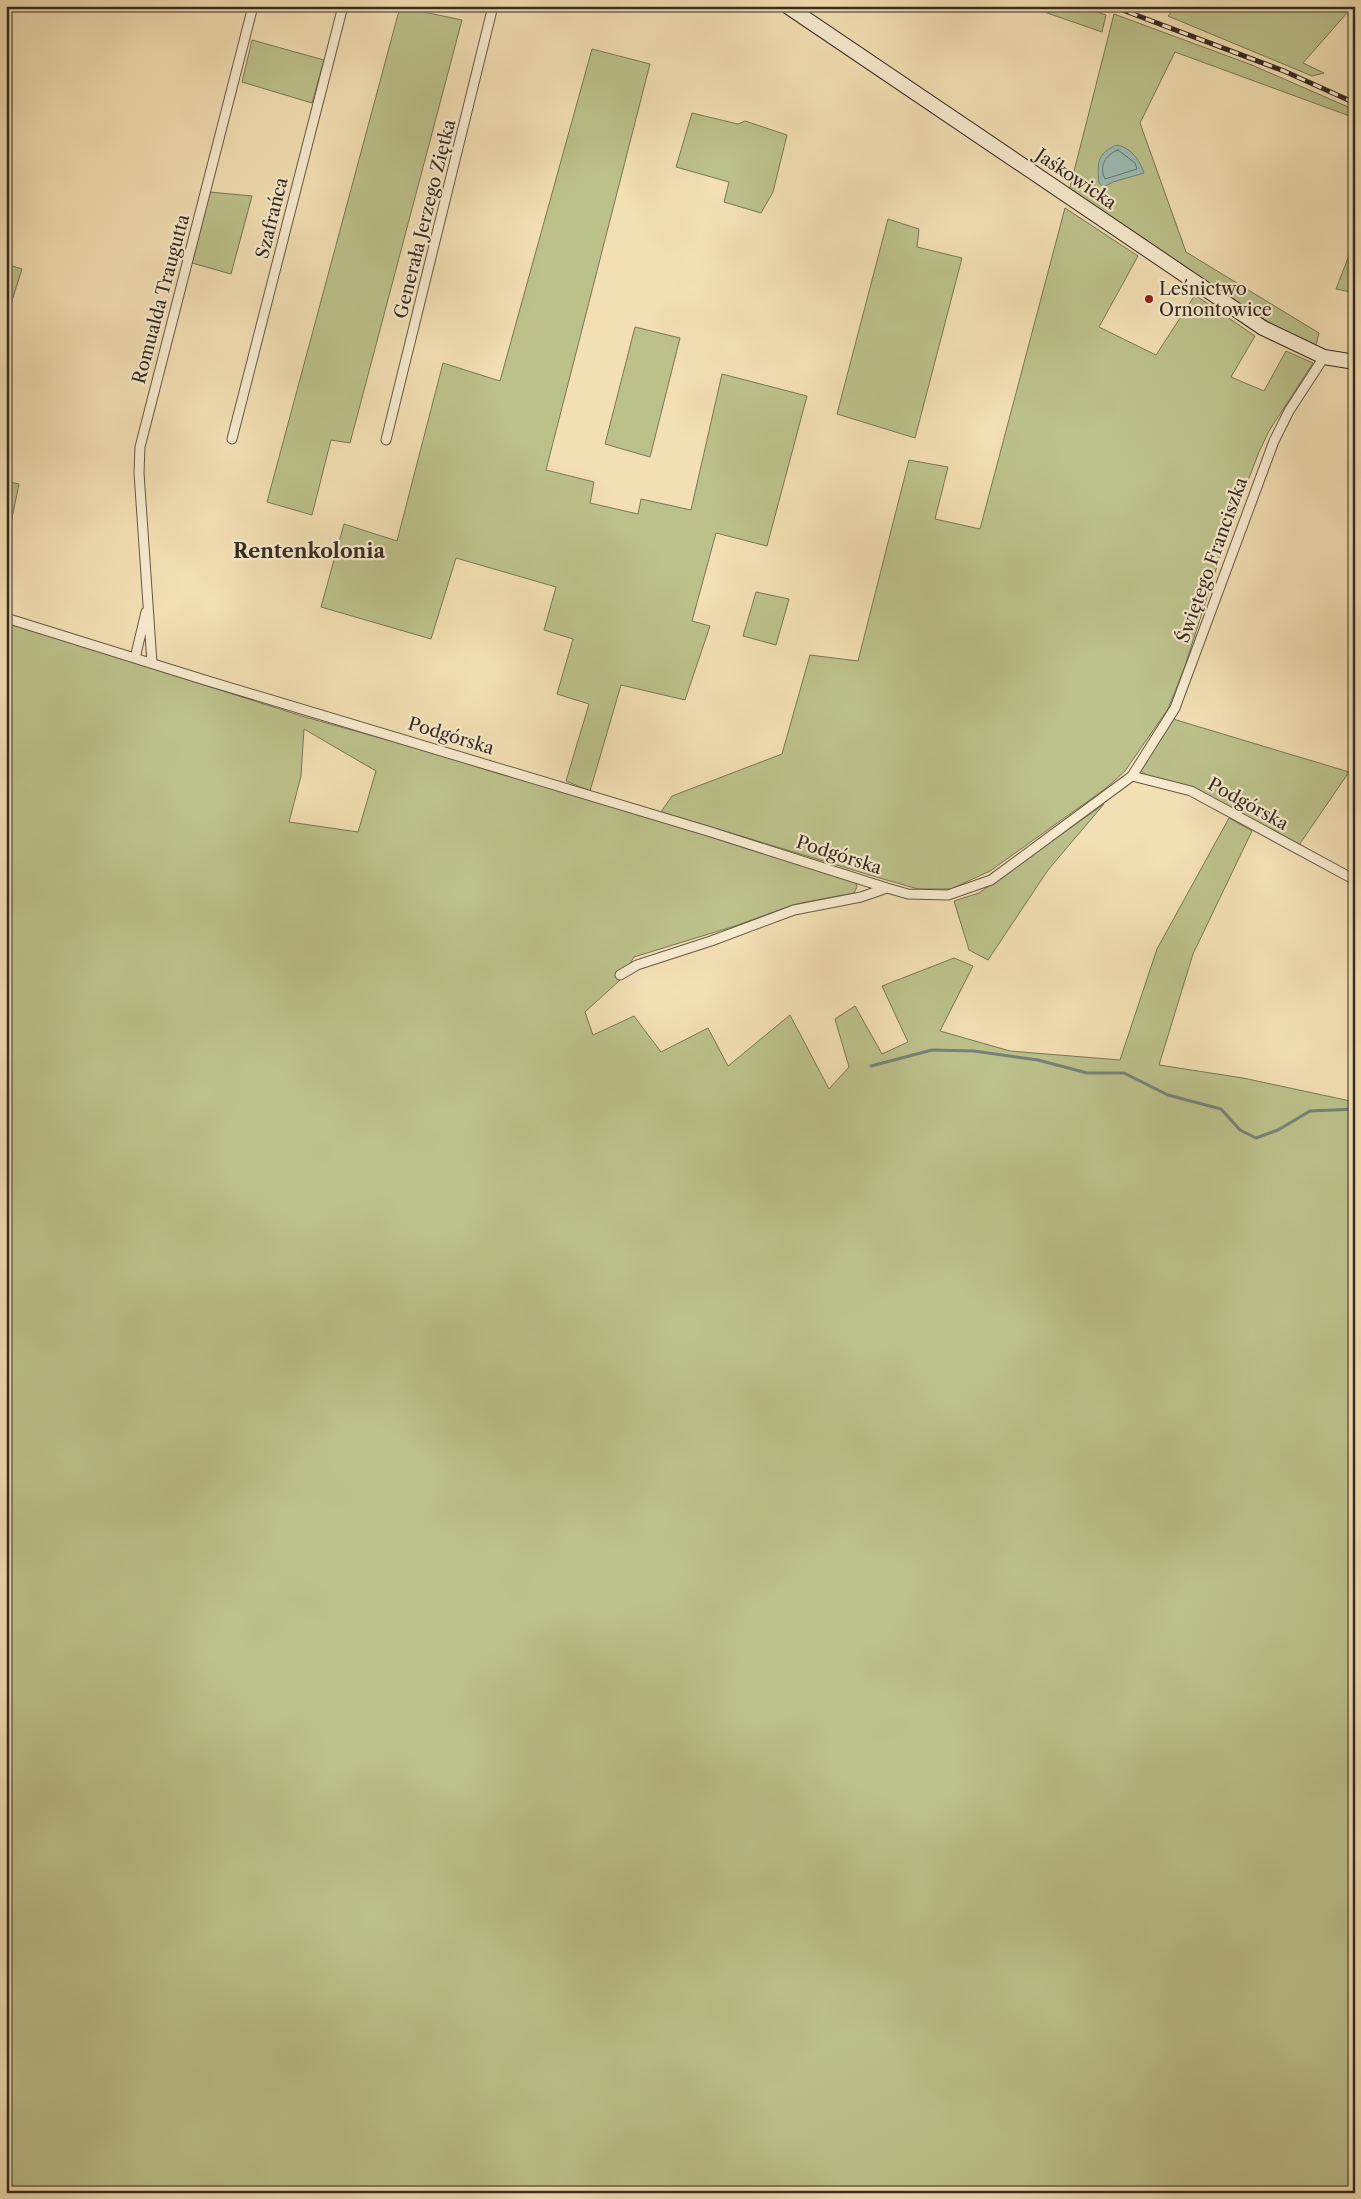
<svg xmlns="http://www.w3.org/2000/svg" width="1361" height="2199" viewBox="0 0 1361 2199" font-family="'Libre Caslon Text',serif">
<style>
.green{fill:#bcc18b;stroke:#797657;fill-rule:evenodd}
.water{fill:#9dbbb4;stroke:#74827a}
.lines{fill:none;stroke-linecap:round;stroke-linejoin:round}
.shore{stroke:#6a746c;stroke-width:1}
.stream{stroke:#74827a;stroke-width:3}
.street-casing{stroke:#655947;stroke-width:11}
.secondary-casing{stroke:#362c23;stroke-width:16}
.street{stroke:#f7eace;stroke-width:9}
.secondary{stroke:#f7eace;stroke-width:14}
.rail-casing{stroke:#362c23;stroke-width:5}
.rail{stroke:#f7eace;stroke-width:3;stroke-dasharray:9;stroke-linecap:butt}
.poi-dot{fill:#8f2418;stroke:#f7eace;stroke-width:2}
.labels{text-anchor:middle;stroke-width:4.5;stroke-linejoin:round;paint-order:stroke}
.street-label{font-size:18px;fill:#362c23;stroke:#f7eace}
.poi-label{font-size:18px;fill:#362c23;stroke:#f7eace;text-anchor:start}
.quarter-label{font-size:20px;font-weight:bold;fill:#362c23;stroke:#f7eace}
</style>
<rect width="100%" height="100%" fill="#f2dfb3"/>
<filter id="stains"><feTurbulence type="fractalNoise" baseFrequency=".004" numOctaves="4"/><feColorMatrix values="0 0 0 0 .2 0 0 0 0 .09 0 0 0 0 .02 0 0 0 .5 -.17"/></filter>
<radialGradient id="worn" r=".72"><stop offset=".6" stop-color="#630" stop-opacity="0"/><stop offset="1" stop-color="#630" stop-opacity=".3"/></radialGradient>
<!-- green -->
<path class="green" d="M1027 6H1080L1106 15 1102 32Z
M1176 6H1353L1303 63 1324 73 1312 76 1168 16Z
M400 7 462 20 350 443 331 440 312 515 267 502Z
M1114 14 1252 65 1355 110V118L1175 52 1140 123 1186 252 1319 333 1316 345C1228 307 1148 244 1069 191Z
M252 40 324 60 312 103 242 82Z
M592 49 650 64 546 470 594 482 590 503 638 514 641 499 691 510 722 374 807 396 767 546 716 533 692 621 710 626 685 700 621 685 590 791 566 781 589 704 557 694 573 639 544 630 556 587 456 558 431 639 321 607 344 524 397 541 443 363 500 381Z
M692 113 738 124 745 121 787 135 773 192 761 213 724 202 729 182 676 167Z
M210 192 252 196 231 274 192 263Z
M1065 208 1138 256 1099 327 1156 355 1195 295 1255 336 1231 377 1264 391 1286 351 1313 363 1269 431 1259 452 1227 535 1185 666 1168 709 1125 771 1105 789 990 871 951 889H918L883 879 661 812 672 796 782 754 810 655 858 661 909 460 948 467 935 519 980 529Z
M888 219 919 229 917 247 962 258 915 438 837 414Z
M1355 240V293L1336 289Z
M6 264 22 269 8 313 6 312Z
M635 327 680 338 650 457 605 444Z
M6 481 19 484 7 542 6 541Z
M756 592 789 599 776 645 743 636Z
M6 622 305 717 459 760 855 880 857 887 854 893 796 904 738 925 634 957 620 980 585 1012 593 1035 634 1016 661 1052 708 1028 728 1066 790 1015 829 1089 849 1067 835 1019 855 1006 882 1054 908 1042 882 986 954 958 973 966 940 1031 1010 1051 1120 1060 1157 949 1229 818 1252 831 1193 954 1159 1065 1243 1078 1355 1102V2193H6ZM304 729 376 771 358 832 289 822 301 776Z
M1173 719 1349 772 1299 845 1189 786 1148 776 1140 770Z
M1104 804 1048 870 988 960 969 950 954 901 979 893Z"/>
<!-- water -->
<path class="water" d="M1117 145C1131 148 1140 160 1144 173L1113 182 1104 187 1099 183C1097 163 1097 153 1117 145Z"/>
<g class="lines">
<!-- shore -->
<path class="shore" d="M1118 150 1135 163 1137 169 1105 179C1099 166 1105 155 1118 150Z"/>
<!-- stream -->
<path class="stream" d="M871 1066 932 1050 974 1051 1038 1060 1087 1073H1124L1168 1095 1221 1109 1240 1130 1256 1138 1278 1130 1310 1111 1355 1109"/>
<!-- street casing -->
<g class="street-casing">
<path id="street" d="M232 439 343 6
M386 440 493 6
M6 618 208 681 711 832 887 888 908 894 948 895 991 880 1132 776 1175 708 1274 441 1289 411 1324 357
M135 658 146 612
M152 663 139 473 140 447 253 6
M1132 776 1191 791 1355 880
M620 975 637 965 711 941 794 910 861 897 887 888"/>
</g>
<!-- secondary casing -->
<g class="secondary-casing">
<path id="secondary" d="M787 6 1263 328 1324 357 1355 362"/>
</g>
<!-- street -->
<use href="#street" class="street"/>
<!-- secondary -->
<use href="#secondary" class="secondary"/>
<!-- rail casing -->
<g class="rail-casing">
<path id="rail" d="M1112 6 1284 71 1355 103"/>
</g>
<!-- rail -->
<use href="#rail" class="rail"/>
</g>
<!-- markers -->
<circle class="poi-dot" cx="1149" cy="299" r="5"/>
<g class="labels">
<!-- street labels -->
<g class="street-label">
<text transform="translate(1076 179) rotate(34)" y="6">Jaśkowicka</text>
<text transform="translate(272 218) rotate(-76)" y="6">Szafrańca</text>
<text transform="translate(425 219) rotate(-76)" y="6">Generała Jerzego Ziętka</text>
<text transform="translate(161 299) rotate(-75)" y="6">Romualda Traugutta</text>
<text transform="translate(1212 560) rotate(-70)" y="6">Świętego Franciszka</text>
<text transform="translate(451 736) rotate(17)" y="6">Podgórska</text>
<text transform="translate(1248 804) rotate(29)" y="6">Podgórska</text>
<text transform="translate(839 855) rotate(18)" y="6">Podgórska</text>
</g>
<!-- poi labels -->
<g class="poi-label">
<text x="1159" y="295">Leśnictwo<tspan x="1159" dy="21">Ornontowice</tspan></text>
</g>
<!-- quarter labels -->
<g class="quarter-label">
<text x="309" y="558">Rentenkolonia</text>
</g>
</g>
<!-- margin -->
<rect width="1361" height="2199" fill="none" stroke="#f2dfb3" stroke-width="25"/>
<rect x="8" y="8" width="1346" height="2184" fill="none" stroke="#362c23" stroke-width="2.5"/>
<rect x="12" y="12" width="1336" height="2174" fill="none" stroke="#362c23"/>
<rect width="100%" height="100%" filter="url(#stains)"/>
<rect width="100%" height="100%" fill="url(#worn)"/>
</svg>
